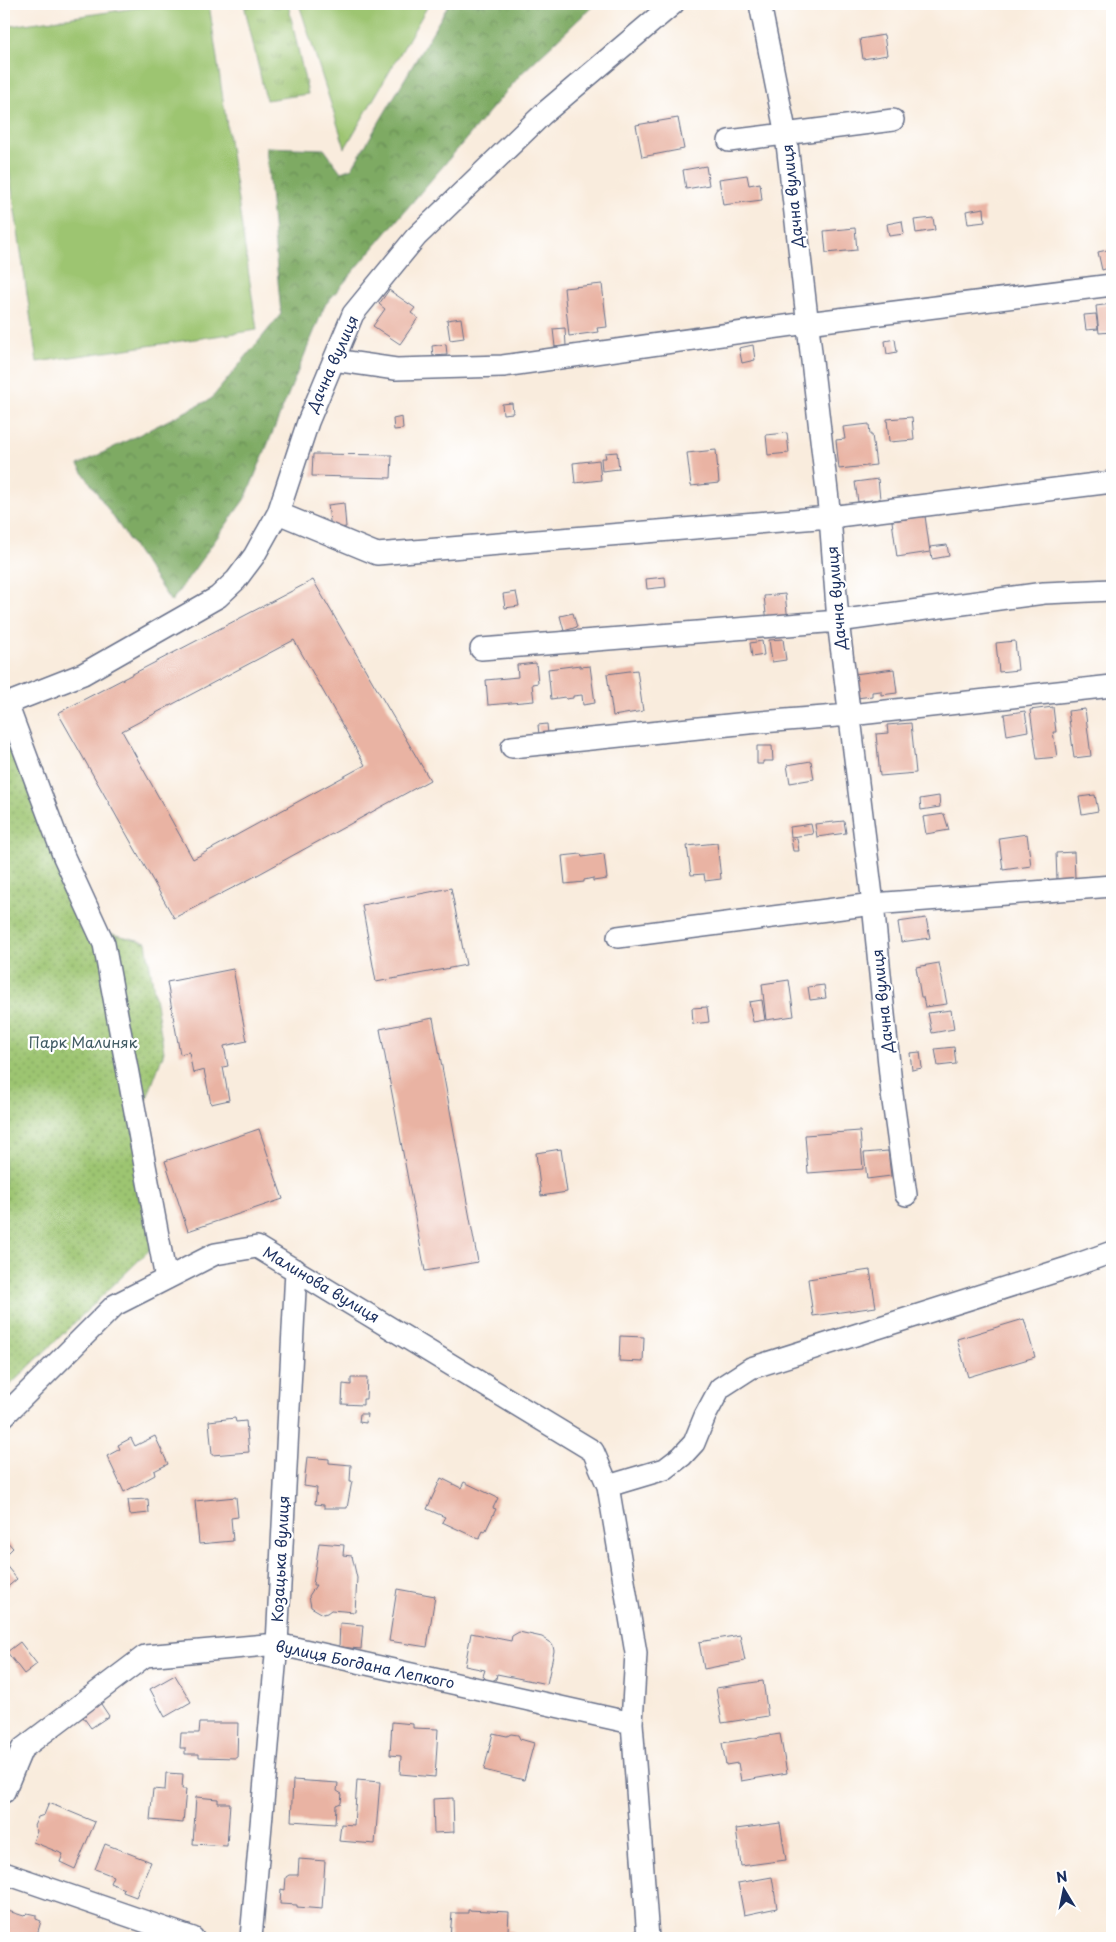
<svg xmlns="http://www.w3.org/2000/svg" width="1116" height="1942" viewBox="0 0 1116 1942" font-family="'Playpen Sans',sans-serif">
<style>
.grass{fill:url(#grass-tufts);stroke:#5c7a68}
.forest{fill:url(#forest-crowns);stroke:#4c6c60}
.park{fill:url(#park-dots);stroke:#5c7a68}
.garden{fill:#9dc571;stroke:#5c7a68}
.building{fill:#e9b3a3;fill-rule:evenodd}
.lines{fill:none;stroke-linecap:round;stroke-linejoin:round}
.street-casing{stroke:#69718a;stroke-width:24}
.street{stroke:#fff;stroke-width:21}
.labels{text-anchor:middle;stroke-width:4.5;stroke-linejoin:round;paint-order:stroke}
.street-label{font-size:15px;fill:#1b2f5e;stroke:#fff}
.park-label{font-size:15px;fill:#425c64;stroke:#fff}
</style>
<defs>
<pattern id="grass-tufts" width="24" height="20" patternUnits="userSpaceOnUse" patternTransform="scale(1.25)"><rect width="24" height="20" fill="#9dc571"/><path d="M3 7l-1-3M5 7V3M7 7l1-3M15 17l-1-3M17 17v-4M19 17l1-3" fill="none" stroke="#7fa060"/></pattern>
<pattern id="forest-crowns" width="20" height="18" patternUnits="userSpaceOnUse" patternTransform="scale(1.25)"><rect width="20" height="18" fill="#7eaa63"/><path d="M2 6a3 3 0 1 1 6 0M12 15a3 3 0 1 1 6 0" fill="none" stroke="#668b55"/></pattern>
<pattern id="park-dots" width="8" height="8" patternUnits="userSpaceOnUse" patternTransform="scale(1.25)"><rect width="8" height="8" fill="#9dc571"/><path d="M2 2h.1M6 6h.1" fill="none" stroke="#7fa060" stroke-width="1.8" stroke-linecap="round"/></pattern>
</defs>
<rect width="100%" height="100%" fill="#fff"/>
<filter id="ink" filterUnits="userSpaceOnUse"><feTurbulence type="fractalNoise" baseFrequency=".02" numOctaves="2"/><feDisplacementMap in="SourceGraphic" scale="10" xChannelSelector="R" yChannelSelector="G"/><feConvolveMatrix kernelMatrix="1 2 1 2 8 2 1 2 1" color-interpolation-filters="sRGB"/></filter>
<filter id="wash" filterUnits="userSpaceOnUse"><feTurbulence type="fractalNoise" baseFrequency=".0096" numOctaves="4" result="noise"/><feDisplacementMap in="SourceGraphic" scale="20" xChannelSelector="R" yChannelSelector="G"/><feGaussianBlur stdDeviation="1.12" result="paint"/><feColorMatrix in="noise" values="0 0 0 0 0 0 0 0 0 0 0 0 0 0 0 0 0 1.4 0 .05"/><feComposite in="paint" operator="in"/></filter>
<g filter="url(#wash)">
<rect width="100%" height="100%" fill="#f9ecdd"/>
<!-- grass -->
<path class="grass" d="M244 4H288L308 94 266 100Z"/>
<!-- forest -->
<path class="forest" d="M449 4H595L522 73 325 305 246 497 171 602 78 465 211 399 281 314 266 147 324 149 341 172 352 168Z"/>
<!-- park -->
<path class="park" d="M4 728 96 930 146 942 164 1052 140 1117 166 1234 4 1391Z"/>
<!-- garden -->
<path class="garden" d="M164 4H209L257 330 37 362 4 135V27Z
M299 4H429L345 148Z"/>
<g id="blocks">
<!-- building -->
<path class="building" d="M778 4H796V5L778 7Z
M884 35 887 55 863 59 860 39Z
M678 118 684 149 642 157 636 125Z
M706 166 709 185 686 189 683 170Z
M747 175 749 185 760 183 762 200 723 205 719 179Z
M984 208 985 222 968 224 966 211Z
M933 218 935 230 916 233 914 220Z
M902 221 904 234 889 236 887 224Z
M855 228 857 250 826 253 824 231Z
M1112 249V267L1102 270 1098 252Z
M602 284 607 327 597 328 598 332 569 336 564 288Z
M389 290 415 308 411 313 418 318 400 344 373 326 385 309 379 304Z
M1112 304V332L1099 333 1096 306Z
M1096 314 1098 329 1086 330 1084 315Z
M461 318 464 338 450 340 447 320Z
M565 328 566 346 555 347 553 329Z
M895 339 897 352 887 354 885 341Z
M446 344 447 355 433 356 432 346Z
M753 345 755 360 742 363 739 348Z
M512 403 513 413 503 414 502 404Z
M402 417 403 429 394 430 393 419Z
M912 417 914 440 889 442 887 419Z
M869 424 870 435H872L876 465 839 469 836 440 845 439 843 427Z
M787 433 789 453 768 455 766 435Z
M716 450 719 483 691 486 687 453Z
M617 452 619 469 602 471 601 458H606L605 453Z
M313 454 392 455 391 478 312 476Z
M599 460 601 480 575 483 573 463Z
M878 479 880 499 858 502 855 482Z
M344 503 346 527 331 529 328 505Z
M925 516 930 552 897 557 892 521Z
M947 545 949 556 932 559 930 547Z
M665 577 666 587 647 589 646 579Z
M313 580 430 780 250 879 174 918 58 713ZM294 640 365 765 193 859 122 731Z
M516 592 519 606 505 608 503 594Z
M785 594 788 621 767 623 764 596Z
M573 613 577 627 564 631 560 616Z
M783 639 786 660 772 662 769 640Z
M762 641 764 655 752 657 750 643Z
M1015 641 1018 670 999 672 996 643Z
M536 663 538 683 532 684 534 701 488 705 486 680 518 677 517 665Z
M580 665V667L590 666 595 703 583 705 582 695 573 696V698L566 699 565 697 551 699 548 669Z
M894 669 897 693 881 695V691L872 692V696L857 698 854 674Z
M637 670 643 711 613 716 607 674Z
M1053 707 1056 732H1053L1057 757 1037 759 1030 710Z
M1085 709 1091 756 1074 758 1068 711Z
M1025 711 1028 731 1007 735 1004 714Z
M911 723 916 773 880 776 876 734 888 733 887 725Z
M547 724 548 734 539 735 538 725Z
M757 746H772L773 761H763V764H757Z
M811 761 814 779 790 783 787 765Z
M1095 795 1098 811 1082 814 1079 797Z
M939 796 940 807 921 810 920 799Z
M944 814 949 830 926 834 923 817Z
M844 821 846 833 817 837 815 824Z
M811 824 813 834 791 837 790 827Z
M1027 834 1031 866 1003 870 999 838Z
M797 838 799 851H793L791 839Z
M717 843 721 879 705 881 704 874 691 875 687 846Z
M1074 852 1075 878 1057 879 1056 853Z
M581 854 582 857 604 854 607 879 593 881V878L584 880V882L565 884 562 856Z
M451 888 466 965 376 982 362 905Z
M926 918 930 938 901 942 898 922Z
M939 963 947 1004 925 1007 923 997H921L916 967Z
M233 969 247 1041 224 1046 228 1066 223 1067 229 1100 211 1104 204 1070 193 1073 189 1052 180 1054 167 982Z
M789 980 794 1016 766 1020 762 984Z
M824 985 826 998 810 1000 808 987Z
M762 1000 765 1020 753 1022 749 1002Z
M707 1007 709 1022 693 1024 692 1008Z
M951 1010 954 1029 932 1033 928 1013Z
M433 1018 478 1262 425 1271 380 1029Z
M954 1047 956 1064 938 1066 935 1049Z
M920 1052 922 1068 912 1070 910 1053Z
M259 1129 283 1199 188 1231 165 1161Z
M860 1131 863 1169 808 1173 805 1135Z
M561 1149 567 1192 541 1196 536 1153Z
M888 1151 891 1176 867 1179 864 1153Z
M870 1270 876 1307 813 1316 808 1279Z
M1024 1319 1035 1357 968 1377 957 1339Z
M620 1336 644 1337 643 1362 619 1361Z
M351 1378H367L366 1399H363V1405L342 1404 343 1384 351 1385Z
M360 1414H367L366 1423 359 1422Z
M235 1418 236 1422 246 1421 249 1452 212 1455 209 1421Z
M155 1436 168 1464 154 1471 155 1475 124 1492 107 1456 120 1449 118 1445 131 1438 135 1446Z
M307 1457 329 1459V1463L351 1465 350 1481H352L347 1508H324V1505L315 1504 317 1488 304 1486Z
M441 1478 461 1488 464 1482 498 1498 493 1508 496 1509 485 1532 483 1531 479 1539 442 1522 445 1517 427 1509Z
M236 1497 238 1517 231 1518 233 1541 199 1544 195 1501Z
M148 1499 149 1513 130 1515 128 1500Z
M4 1538 13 1548 4 1557Z
M319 1543 344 1545 343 1555 352 1556 357 1578 355 1612 331 1610 327 1613 323 1614 311 1607 309 1596 316 1585H313Z
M4 1563 17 1579 4 1590Z
M397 1589 435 1596 427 1647 389 1641Z
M340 1623 363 1625 361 1649 339 1647Z
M519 1632 542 1637 550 1642 553 1646 554 1651 547 1684 497 1674 496 1679 489 1682 483 1676 485 1670 465 1666 471 1633 511 1641 512 1636Z
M740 1635 745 1661 704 1669 699 1642Z
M20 1642 37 1664 24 1674 7 1652Z
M175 1675 191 1702 165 1717 150 1689Z
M763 1681 768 1716 722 1723 716 1688Z
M99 1701 109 1716 91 1728 81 1714Z
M392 1722 413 1724V1728L438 1729 435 1777 400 1774 401 1756 390 1755Z
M200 1723H238L237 1758 199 1757V1754H185V1748H180L181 1733H199Z
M493 1733 507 1736 511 1734 518 1735 520 1739 534 1743 524 1780 484 1770Z
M780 1734 787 1773 741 1781 738 1763 726 1765 722 1743Z
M166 1773 183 1774 182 1789H186L183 1823 150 1820 153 1789 165 1790Z
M293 1780 338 1783 337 1791 342 1794 341 1803 336 1805 335 1824 291 1821Z
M357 1780 380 1782 375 1844 339 1841 341 1824 354 1825Z
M196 1797 218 1799V1803H230L227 1846 193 1844Z
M453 1798 454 1832 434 1833 433 1799Z
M49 1803 95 1822 75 1869 60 1862 63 1854 33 1842 37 1831 34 1826 38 1817 44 1815Z
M780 1823 786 1860 741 1866 736 1829Z
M105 1844 151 1862 136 1897 123 1892 124 1889 110 1883 113 1876 95 1869Z
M299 1859 325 1861 322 1909 297 1907V1905L280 1904 281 1889 285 1890 286 1877 289 1875H298Z
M772 1877 777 1908 744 1915 738 1883Z
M468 1910 509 1912 508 1930 513 1932 516 1938 450 1937 452 1913H468Z
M8 1911 24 1916 27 1913 36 1915V1919L41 1921 36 1938H4V1923Z"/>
</g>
</g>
<g filter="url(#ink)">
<use href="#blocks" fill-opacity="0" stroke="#69718a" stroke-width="1"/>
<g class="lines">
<!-- street casing -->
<g class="street-casing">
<path id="street" d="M760 4 786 135 830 517 838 621 873 904 892 1094 906 1195
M729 141 893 120
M334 360 396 369 503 366 807 323 1112 285
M278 513 377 554 830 517 1112 482
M481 649 838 621 1044 593 1112 590
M7 704 64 857 104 944 166 1279
M4 705 83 674 218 597 236 580 254 556 278 513 308 422 353 314 416 237 543 114 673 4
M512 747 748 723 850 715 1112 686
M618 937 873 904 1112 886
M4 1416 115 1305 215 1254 257 1247 593 1451 608 1486 636 1653 632 1723 648 1938
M608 1486 665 1469 682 1456 694 1443 705 1416 720 1388 751 1368 1070 1267 1112 1252
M4 1792 22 1749 145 1656 277 1644 632 1723
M4 1873 193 1938
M251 1938 277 1644 296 1270"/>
</g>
<!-- street -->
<use href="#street" class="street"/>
</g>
</g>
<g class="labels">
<!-- street labels -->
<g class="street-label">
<text transform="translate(793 196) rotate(-96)" y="5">Дачна вулиця</text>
<text transform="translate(333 364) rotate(-66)" y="5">Дачна вулиця</text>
<text transform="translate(837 598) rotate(-95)" y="5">Дачна вулиця</text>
<text transform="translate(883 1001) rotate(-96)" y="5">Дачна вулиця</text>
<text transform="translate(321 1285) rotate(31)" y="5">Малинова вулиця</text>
<text transform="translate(281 1559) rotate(-87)" y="5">Козацька вулиця</text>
<text transform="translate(365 1665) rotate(12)" y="5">вулиця Богдана Лепкого</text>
</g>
<!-- park labels -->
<g class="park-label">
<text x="83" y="1048">Парк Малиняк</text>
</g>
</g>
<!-- margin -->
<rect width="1116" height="1942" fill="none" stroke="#fff" stroke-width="20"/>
<!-- north arrow -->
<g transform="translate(1064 1890) rotate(350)" stroke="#ffffff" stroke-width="4" paint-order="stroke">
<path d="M0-4L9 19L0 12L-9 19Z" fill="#1b2f5e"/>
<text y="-8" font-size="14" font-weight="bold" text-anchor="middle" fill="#1b2f5e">N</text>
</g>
</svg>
